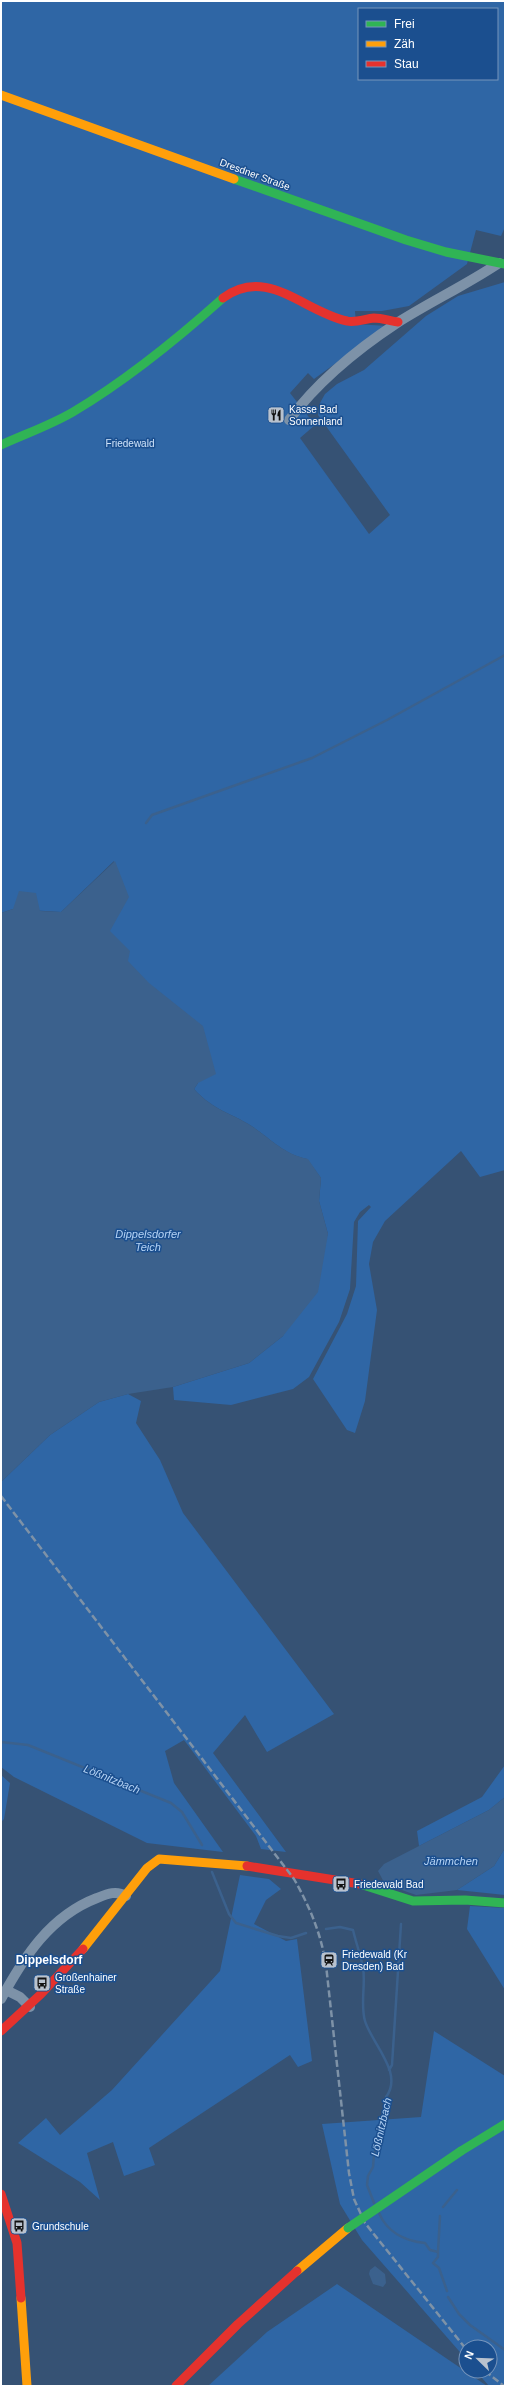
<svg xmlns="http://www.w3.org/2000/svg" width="506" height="2387" viewBox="0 0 506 2387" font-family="Arial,sans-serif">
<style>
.green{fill:#2f66a5;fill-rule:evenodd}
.water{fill:#3b618d}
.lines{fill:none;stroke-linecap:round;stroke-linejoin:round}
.stream{stroke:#3b618d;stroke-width:2.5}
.street{stroke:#7d92a8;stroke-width:10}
.fast{stroke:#30b455;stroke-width:9}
.slow{stroke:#ff9f0a;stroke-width:9}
.jam{stroke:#e5322d;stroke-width:9}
.rail{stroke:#7e92a7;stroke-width:2.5;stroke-dasharray:7 3;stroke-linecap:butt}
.fast-bridge{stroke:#30b455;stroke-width:9}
.labels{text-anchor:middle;stroke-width:3;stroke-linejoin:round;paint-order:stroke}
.street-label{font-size:10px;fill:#fff;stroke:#1b4f8f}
.poi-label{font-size:10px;fill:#fff;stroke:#1b4f8f;text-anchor:start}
.park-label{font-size:10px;fill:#cfe3fa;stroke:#1b4f8f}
.water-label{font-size:11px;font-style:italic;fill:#b5d3f5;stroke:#1b4f8f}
.quarter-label{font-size:12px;font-weight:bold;fill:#fff;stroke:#1b4f8f}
</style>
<rect width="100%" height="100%" fill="#365274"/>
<!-- green -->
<path class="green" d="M1 1H505V227L501 236 476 230 467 264 409 306 382 311H355L356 324 387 326 314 379 308 373 290 393 315 425 300 438 369 534 390 515 318 415 320 403 325 394 337 384 364 370 426 316 458 296 505 282V1170L480 1177 461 1151 385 1221 373 1242 369 1264 377 1310 365 1401 355 1433 347 1430 313 1379 347 1314 356 1286 358 1221 371 1207 369 1205 360 1212 354 1222 350 1289 339 1322 309 1377 293 1389 231 1405 174 1400 173 1387 249 1363 283 1336 328 1234 319 1201 321 1178 307 1159C284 1154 272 1140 253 1127 230 1112 214 1111 194 1089L198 1083 104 958 114 861 61 912 13 909 1 913ZM359 9H497V79H359Z
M128 1394 141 1401 136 1423 160 1460 183 1513 334 1714 267 1752 245 1715 213 1753 286 1852 261 1849 256 1836 184 1740 165 1751 174 1783 223 1852 147 1843 14 1777 1 1767V1482L50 1435 99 1402Z
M505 1765V1797L489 1810 419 1846 417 1831 482 1797Z
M1 1775 10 1783 4 1819 1 1822Z
M505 1848V1895L457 1890 494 1866Z
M240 1875 269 1879 281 1889 266 1900 254 1924 286 1941 297 1939 312 2061 298 2067 290 2055 149 2148 155 2165 124 2176 113 2142 87 2153 100 2200 80 2182 18 2143 46 2118 60 2135 112 2090 220 1971Z
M470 1906 505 1908V1990L467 1929Z
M434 2031 505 2076V2386H489L476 2371H490V2347H466V2359L362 2240 340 2204 322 2124 421 2117Z
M337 2284 487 2386H208L267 2332Z"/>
<!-- water -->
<path class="water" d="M115 861 129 897 110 931 130 951 128 961 149 983 203 1026 216 1074 198 1083 194 1089C214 1111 230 1112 253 1127 272 1140 284 1154 308 1159L321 1178 319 1201 328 1234 318 1292 283 1336 249 1363 173 1387 128 1394 99 1402 50 1435 1 1482V913L13 909 19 891 36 893 40 911 61 912Z
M505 1797V1848L494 1866 457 1890 416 1895 385 1884 378 1871 384 1864 489 1810Z
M375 2266 385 2274 386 2283 383 2287 373 2284 369 2274 370 2270Z"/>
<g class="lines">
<!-- stream -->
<path class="stream" d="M146 823 152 815 312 758 387 720 505 655
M1 1742 28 1745 171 1803 182 1812 202 1845
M212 1872 229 1914 236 1923 278 1936 291 1938 306 1933
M326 1929 340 1927 353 1930C356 1943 361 1956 363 1968 366 1983 360 2004 365 2021 372 2044 404 2073 386 2097L389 2101 374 2155 373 2167 368 2176 367 2185 374 2203
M389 2070 392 2065 401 1924
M443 2207 457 2190
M379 2213C387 2232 405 2241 425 2243L430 2250 438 2252V2257L433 2263 439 2268 447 2291
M438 2252 440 2216
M448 2297 459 2314 470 2325 505 2350"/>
<!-- street -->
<path class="street" d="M289 420C319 380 356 350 397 323 430 302 466 285 499 263
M6 1990 20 1997 30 2007
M1 1999C24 1957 50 1916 97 1898 107 1894 116 1890 126 1896"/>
<!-- fast -->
<path class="fast" d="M234 179 406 240 446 252 505 264
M1 445C25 434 51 425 73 412 127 380 176 340 223 298
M360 1884 413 1901 465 1900 505 1903
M461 2151 505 2124"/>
<!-- slow -->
<path class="slow" d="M1 95 234 179
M83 1949 147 1868 159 1859 247 1866
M297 2271 348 2228
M21 2298 27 2386"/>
<!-- jam -->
<path class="jam" d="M223 298C267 265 304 312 347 321 355 323 365 319 374 318 382 318 390 321 398 322
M247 1866 360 1884
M1 2031 41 1994 83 1949
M1 2194 17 2243 21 2298
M176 2386 238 2324 297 2271"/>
<!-- rail -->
<path class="rail" d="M1 1496 294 1879C310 1907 321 1934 326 1965L349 2173 354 2199 365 2223 466 2349
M485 2371 504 2386"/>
<!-- fast-bridge -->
<path class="fast-bridge" d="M348 2228 461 2151"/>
</g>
<!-- icons -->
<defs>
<g id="restaurant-square" transform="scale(0.9)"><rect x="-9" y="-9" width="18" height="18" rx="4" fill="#b9c2ce" stroke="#1b4f8f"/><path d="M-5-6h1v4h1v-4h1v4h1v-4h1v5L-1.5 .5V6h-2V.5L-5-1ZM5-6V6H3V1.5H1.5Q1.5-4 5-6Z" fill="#111"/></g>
<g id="bus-square" transform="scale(0.9)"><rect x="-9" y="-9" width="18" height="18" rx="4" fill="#b9c2ce" stroke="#1b4f8f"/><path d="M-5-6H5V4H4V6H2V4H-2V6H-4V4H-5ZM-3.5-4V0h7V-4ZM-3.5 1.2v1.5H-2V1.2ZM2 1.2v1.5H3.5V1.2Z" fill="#111"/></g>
<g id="station-square" transform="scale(0.9)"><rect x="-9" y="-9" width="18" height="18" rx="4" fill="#b9c2ce" stroke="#1b4f8f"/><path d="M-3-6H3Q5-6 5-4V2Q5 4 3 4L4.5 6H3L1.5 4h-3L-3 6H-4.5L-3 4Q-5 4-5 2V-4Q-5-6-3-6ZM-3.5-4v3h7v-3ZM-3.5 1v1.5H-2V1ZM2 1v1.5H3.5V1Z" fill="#111"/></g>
</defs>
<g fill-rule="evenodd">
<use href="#restaurant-square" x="276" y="415"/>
<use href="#bus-square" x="341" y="1884"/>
<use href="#station-square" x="329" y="1960"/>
<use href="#bus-square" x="42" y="1983"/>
<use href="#bus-square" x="19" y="2226"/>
</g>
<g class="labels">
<!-- street labels -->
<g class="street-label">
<text transform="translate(255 174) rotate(20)" y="4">Dresdner Straße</text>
</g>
<!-- poi labels -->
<g class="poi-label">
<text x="289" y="413">Kasse Bad<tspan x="289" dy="12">Sonnenland</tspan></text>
<text x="354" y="1888">Friedewald Bad</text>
<text x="342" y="1958">Friedewald (Kr<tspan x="342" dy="12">Dresden) Bad</tspan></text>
<text x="55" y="1981">Großenhainer<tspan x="55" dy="12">Straße</tspan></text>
<text x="32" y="2230">Grundschule</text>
</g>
<!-- park labels -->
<g class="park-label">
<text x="130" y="447">Friedewald</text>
</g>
<!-- water labels -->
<g class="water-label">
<text x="148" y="1238">Dippelsdorfer<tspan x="148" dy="13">Teich</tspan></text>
<text transform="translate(112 1779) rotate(22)" y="4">Lößnitzbach</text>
<text x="451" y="1865">Jämmchen</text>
<text transform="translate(381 2127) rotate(-77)" y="4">Lößnitzbach</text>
</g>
<!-- quarter labels -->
<g class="quarter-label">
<text x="49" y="1964">Dippelsdorf</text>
</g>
</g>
<!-- border -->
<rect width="506" height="2387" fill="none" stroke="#ffffff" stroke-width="4"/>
<!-- legend -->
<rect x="358" y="8" width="140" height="72" fill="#1b4f8f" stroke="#7695bc"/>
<rect x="366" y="21" width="20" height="6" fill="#30b455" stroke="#7695bc"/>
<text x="394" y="28" font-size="12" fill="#ffffff">Frei</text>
<rect x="366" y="41" width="20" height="6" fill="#ff9f0a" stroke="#7695bc"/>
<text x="394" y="48" font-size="12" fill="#ffffff">Zäh</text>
<rect x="366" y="61" width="20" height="6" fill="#e5322d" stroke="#7695bc"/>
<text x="394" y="68" font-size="12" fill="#ffffff">Stau</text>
<!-- north arrow -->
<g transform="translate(478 2359) rotate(293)"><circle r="19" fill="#1b4f8f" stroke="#7695bc"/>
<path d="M0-3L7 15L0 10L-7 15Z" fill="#b9c2ce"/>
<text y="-6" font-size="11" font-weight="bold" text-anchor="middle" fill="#ffffff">N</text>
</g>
</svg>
